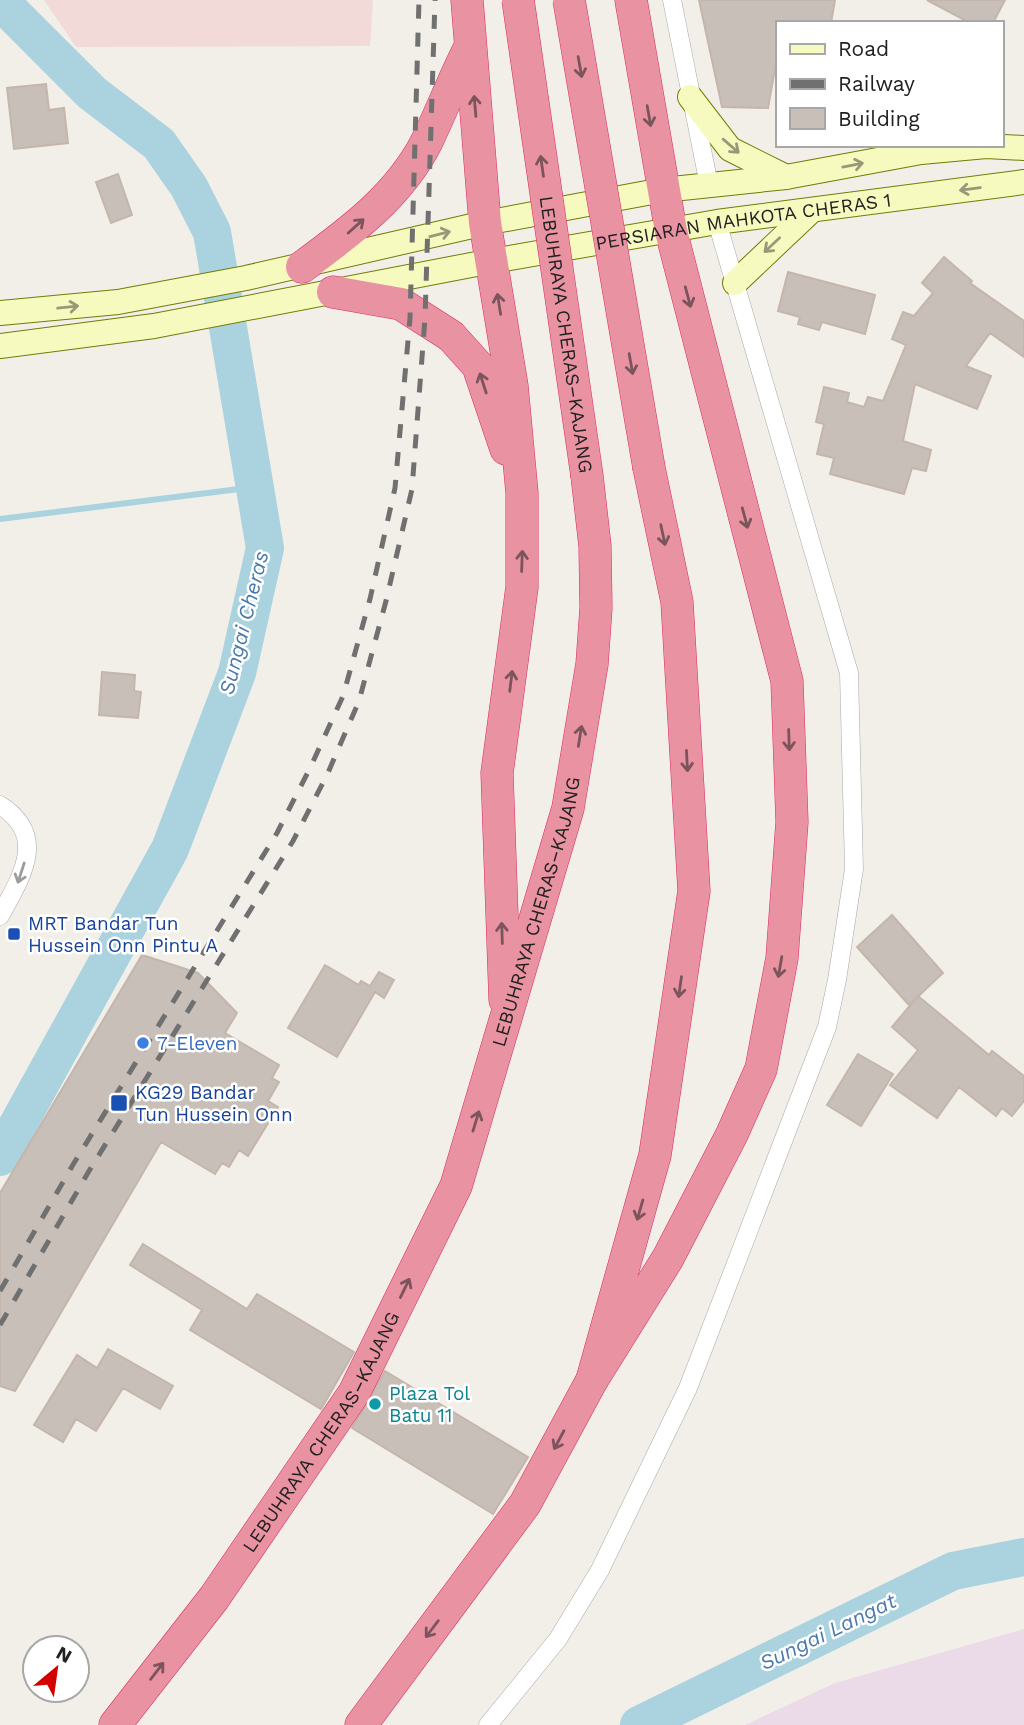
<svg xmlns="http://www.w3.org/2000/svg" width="1024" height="1725" viewBox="0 0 1024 1725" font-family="'Work Sans',sans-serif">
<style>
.commercial{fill:#f2dad9}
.industrial{fill:#ebdbe8}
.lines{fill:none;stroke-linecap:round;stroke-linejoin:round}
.stream{stroke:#aad3df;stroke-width:6}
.river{stroke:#aad3df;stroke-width:38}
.building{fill:#c7bfb8;stroke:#c4b6ab;stroke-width:2}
.street-casing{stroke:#a9a9a9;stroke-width:19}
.secondary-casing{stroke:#707d05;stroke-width:26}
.highway-casing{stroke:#dc2a67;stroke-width:33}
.street{stroke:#fff;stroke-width:18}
.secondary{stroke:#f7fabf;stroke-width:24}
.highway{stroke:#e892a2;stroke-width:32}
.rail{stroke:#707070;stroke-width:5;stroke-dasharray:14 14;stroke-linecap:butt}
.highway-bridge-casing{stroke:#dc2a67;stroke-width:33;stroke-linecap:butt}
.highway-bridge{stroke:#e892a2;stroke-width:32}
.oneway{stroke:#7b545c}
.oneway2{stroke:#979978}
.oneway3{stroke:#9c9c9c}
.transit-dot{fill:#1a4fb4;stroke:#fff;stroke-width:2.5}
.shop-dot{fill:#3f7fe0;stroke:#fff;stroke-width:2.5}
.culture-dot{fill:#0f9aa8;stroke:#fff;stroke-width:2.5}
.labels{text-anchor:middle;stroke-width:5;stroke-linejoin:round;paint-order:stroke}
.street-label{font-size:19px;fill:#222;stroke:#fff}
.transit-label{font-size:19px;fill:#164399;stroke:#fff;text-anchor:start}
.shop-label{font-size:19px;fill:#366cbe;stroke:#fff;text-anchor:start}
.culture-label{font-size:19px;fill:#0d838f;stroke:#fff;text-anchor:start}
.water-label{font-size:21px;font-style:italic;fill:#4a7aab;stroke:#fff}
</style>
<rect width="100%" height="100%" fill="#f2efe9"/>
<!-- commercial -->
<path class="commercial" d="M44 0H373L370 46 76 47Z"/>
<!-- industrial -->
<path class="industrial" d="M1024 1629V1725H745L835 1683Z"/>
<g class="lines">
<!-- stream -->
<path class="stream" d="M0 519 255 487"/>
<!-- river -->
<path class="river" d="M0 1 92 93 159 144 189 187 212 232 265 548 237 673 170 849 0 1157
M639 1725 953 1571 1024 1557"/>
</g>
<!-- building -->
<path class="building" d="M699 0H835L831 23H777V58L768 108 722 107Z
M927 0H1005L993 23H970Z
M46 84 49 110 64 108 68 143 14 149 7 88Z
M118 174 132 215 111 223 96 182Z
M944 257 972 281 970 283 1024 321V357L990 333 966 366 991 376 977 409 915 384 903 441 931 450 926 471 912 468 904 494 830 474 834 458 817 454 824 424 816 422 824 387 849 393 847 402 864 407 868 397 883 401 906 345 892 339 903 312 914 316 933 293 922 283Z
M788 272 875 295 865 334 822 322 819 330 798 324 800 317 778 311Z
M102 672 135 675 134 691 141 692 138 718 99 715Z
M892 915 943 973 909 1005 857 947Z
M142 955 198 973 237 1013 225 1033 279 1065 272 1078 279 1082 268 1101 278 1107 248 1156 239 1150 229 1167 222 1163 215 1174 161 1142 15 1391 0 1386V1193Z
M325 965 359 985 361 981 370 986 379 972 394 980 384 998 375 992 337 1057 288 1028Z
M918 996 989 1055 992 1051 1024 1076V1101L1012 1116 1002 1108 996 1116 959 1087 937 1118 890 1085 918 1050 892 1027Z
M858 1054 893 1074 861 1126 827 1105Z
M143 1244 247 1309 257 1294 354 1352 321 1409 190 1330 202 1310 130 1265Z
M108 1349 173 1386 160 1409 123 1388 96 1431 76 1419 63 1442 34 1425 77 1355 97 1368Z
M385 1371 528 1457 493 1514 352 1428Z"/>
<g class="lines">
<!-- street casing -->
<g class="street-casing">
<path id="street" d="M672 0 709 185
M0 805C48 836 22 876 0 916
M488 1725 558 1639 600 1570 688 1388 827 1027 837 980 854 869 849 673 717 222"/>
</g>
<!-- secondary casing -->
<g class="secondary-casing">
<g id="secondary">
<path d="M690 97 730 149 786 177"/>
<path d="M735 283 812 210"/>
<path d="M0 313 118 302 246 278 485 223 663 190 786 177 921 152 986 146 1024 148"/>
<path id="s1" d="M0 346 154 326 492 261 717 222 1024 182"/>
</g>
</g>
<!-- highway casing -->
<g class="highway-casing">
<g id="highway">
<path d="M467 0 485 223 512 386 522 493V587L497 773 505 1000"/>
<path d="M302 267C350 232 400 195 427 141 442 110 454 78 470 47"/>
<path d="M333 292 401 304 451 336 478 366 506 449"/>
<path d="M592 1380 668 1258 732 1134 761 1069 782 958 792 822 787 681 671 231 631 0"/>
<path id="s2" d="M115 1725 214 1598 354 1393 456 1186 568 808 592 664 596 608 595 546 587 476"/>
<path d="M361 1725 525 1504 592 1380 655 1155 694 891 677 602 649 468"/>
</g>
</g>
<!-- street -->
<use href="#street" class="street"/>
<!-- secondary -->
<use href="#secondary" class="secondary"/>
<!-- highway -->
<use href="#highway" class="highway"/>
<!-- rail -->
<path class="rail" d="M0 1291 74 1163 277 833 311 766 343 696 370 599 395 488 410 318 419 0
M0 1325 89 1171 293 841 327 775 359 701 386 601 412 489 425 318 435 0"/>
<!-- highway-bridge casing -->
<g class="highway-bridge-casing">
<g id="highway-bridge">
<path id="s3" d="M518 0 587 476"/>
<path d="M569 0 649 468"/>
</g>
</g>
<!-- highway-bridge -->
<use href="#highway-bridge" class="highway-bridge"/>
</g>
<!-- one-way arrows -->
<defs><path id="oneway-shaft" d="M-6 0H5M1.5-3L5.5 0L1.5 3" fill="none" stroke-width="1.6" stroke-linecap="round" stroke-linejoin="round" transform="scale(1.75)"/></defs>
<g class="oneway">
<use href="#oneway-shaft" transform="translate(580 67) rotate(80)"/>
<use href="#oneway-shaft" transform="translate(475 106) rotate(-95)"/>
<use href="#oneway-shaft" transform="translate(649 116) rotate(80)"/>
<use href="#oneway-shaft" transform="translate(542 166) rotate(-98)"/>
<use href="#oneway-shaft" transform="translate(356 226) rotate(-42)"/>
<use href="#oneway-shaft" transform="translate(688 297) rotate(75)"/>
<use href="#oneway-shaft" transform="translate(499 304) rotate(-99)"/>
<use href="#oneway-shaft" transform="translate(631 364) rotate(80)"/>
<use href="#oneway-shaft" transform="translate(483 383) rotate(-108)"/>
<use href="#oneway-shaft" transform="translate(745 518) rotate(75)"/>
<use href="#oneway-shaft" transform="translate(663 535) rotate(78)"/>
<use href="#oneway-shaft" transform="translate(522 561) rotate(-88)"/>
<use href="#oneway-shaft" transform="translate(511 681) rotate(-83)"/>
<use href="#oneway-shaft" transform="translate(580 736) rotate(-81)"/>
<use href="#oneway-shaft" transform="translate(789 740) rotate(88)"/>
<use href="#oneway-shaft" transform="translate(687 761) rotate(87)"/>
<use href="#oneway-shaft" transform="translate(502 933) rotate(-92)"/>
<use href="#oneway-shaft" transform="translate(780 967) rotate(100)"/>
<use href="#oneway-shaft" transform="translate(680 987) rotate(98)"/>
<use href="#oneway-shaft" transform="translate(476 1121) rotate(-73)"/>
<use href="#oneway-shaft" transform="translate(640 1210) rotate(106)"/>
<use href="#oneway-shaft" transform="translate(405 1288) rotate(-64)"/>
<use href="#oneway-shaft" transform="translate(559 1440) rotate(118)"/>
<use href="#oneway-shaft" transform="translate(432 1629) rotate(127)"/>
<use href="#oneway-shaft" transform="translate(157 1671) rotate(-52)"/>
</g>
<g class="oneway2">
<use href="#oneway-shaft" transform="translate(731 146) rotate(41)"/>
<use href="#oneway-shaft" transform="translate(853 165) rotate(-11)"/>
<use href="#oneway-shaft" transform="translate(970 189) rotate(172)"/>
<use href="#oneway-shaft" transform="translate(440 234) rotate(-14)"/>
<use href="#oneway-shaft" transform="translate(772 245) rotate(137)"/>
<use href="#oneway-shaft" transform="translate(68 307) rotate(-6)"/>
</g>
<use class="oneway3" href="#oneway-shaft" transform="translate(21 873) rotate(108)"/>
<!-- markers -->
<g class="transit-dot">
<rect x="7" y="927" width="14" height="14" rx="3.5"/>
<rect x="110" y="1094" width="18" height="18" rx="3.5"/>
</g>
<circle class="shop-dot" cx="143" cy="1043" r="7"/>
<circle class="culture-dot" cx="375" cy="1404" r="7"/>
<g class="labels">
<!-- street labels -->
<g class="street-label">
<text dy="7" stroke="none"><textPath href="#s1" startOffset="754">PERSIARAN MAHKOTA CHERAS 1</textPath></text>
<text dy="7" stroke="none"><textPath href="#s3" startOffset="338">LEBUHRAYA CHERAS–KAJANG</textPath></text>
<text dy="7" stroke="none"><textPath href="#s2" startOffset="926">LEBUHRAYA CHERAS–KAJANG</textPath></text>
<text dy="7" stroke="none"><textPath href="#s2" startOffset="359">LEBUHRAYA CHERAS–KAJANG</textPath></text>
</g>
<!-- transit labels -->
<g class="transit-label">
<text x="28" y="930">MRT Bandar Tun<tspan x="28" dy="22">Hussein Onn Pintu A</tspan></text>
<text x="135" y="1099">KG29 Bandar<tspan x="135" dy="22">Tun Hussein Onn</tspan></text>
</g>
<!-- shop labels -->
<g class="shop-label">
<text x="157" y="1050">7-Eleven</text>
</g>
<!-- culture labels -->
<g class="culture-label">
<text x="389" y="1400">Plaza Tol<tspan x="389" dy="22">Batu 11</tspan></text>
</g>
<!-- water labels -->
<g class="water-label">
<text transform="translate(244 623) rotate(-76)" y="7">Sungai Cheras</text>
<text transform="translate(828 1632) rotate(-26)" y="7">Sungai Langat</text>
</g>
</g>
<!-- legend -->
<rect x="776" y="21" width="228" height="126" fill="#ffffff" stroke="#a7a7a7" stroke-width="2"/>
<rect x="790" y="44" width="35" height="10" fill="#f7fabf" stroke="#a7a7a7" stroke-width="2"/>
<text x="838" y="56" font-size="21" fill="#222222">Road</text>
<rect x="790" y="79" width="35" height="10" fill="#707070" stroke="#a7a7a7" stroke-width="2"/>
<text x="838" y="91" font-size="21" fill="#222222">Railway</text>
<rect x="790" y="108" width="35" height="21" fill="#c7bfb8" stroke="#a7a7a7" stroke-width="2"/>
<text x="838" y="126" font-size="21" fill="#222222">Building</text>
<!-- north arrow -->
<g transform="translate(56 1669) rotate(29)"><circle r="33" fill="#ffffff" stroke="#a7a7a7" stroke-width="2"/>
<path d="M0-5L12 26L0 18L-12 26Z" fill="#d40000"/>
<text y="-10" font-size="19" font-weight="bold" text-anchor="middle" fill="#222222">N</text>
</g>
</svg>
